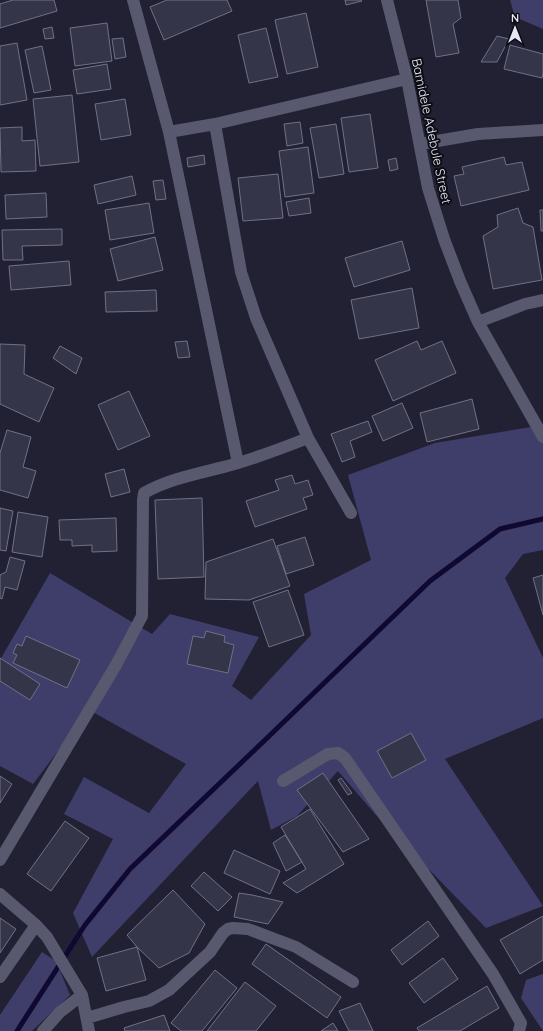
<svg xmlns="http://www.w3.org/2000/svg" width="543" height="1031" viewBox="0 0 543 1031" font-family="Quicksand,sans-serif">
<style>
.green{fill:#3f3e6a}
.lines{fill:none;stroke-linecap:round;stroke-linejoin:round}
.stream{stroke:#0f0831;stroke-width:5}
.building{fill:#353549;stroke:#707187}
.minor{stroke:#58596e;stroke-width:12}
.labels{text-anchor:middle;stroke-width:4;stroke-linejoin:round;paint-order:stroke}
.street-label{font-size:13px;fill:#e7e7f4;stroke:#0b0c14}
</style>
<rect width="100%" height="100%" fill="#212133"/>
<!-- green -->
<path class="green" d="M510 0H543V29L515 17Z
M543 425V550L523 554 505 578 543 658V718L445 759 543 906 486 928 375 814 338 771 297 816 271 830 258 781 92 957 73 913 113 839 64 814 84 777 149 813 186 764 89 710 33 784 0 766V660L50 573 152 634 170 614 259 637 232 686 251 700 311 635 304 594 371 560 348 475 435 443Z
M42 952 56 961 70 995 32 1031H0V1015Z
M543 974V1031L521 998 526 980Z"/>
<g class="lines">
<!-- stream -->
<path class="stream" d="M17 1031 85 925 130 869 265 740 430 581 500 529 543 519"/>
</g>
<!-- building -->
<path class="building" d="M13 0H54L57 11 0 28V4Z
M167 0H227L232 11 164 40 150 7Z
M345 0H361L362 1 346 5Z
M426 0H458L461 18 453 24 459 53 436 57Z
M306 13 318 67 287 74 275 20Z
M107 23 112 61 75 66 70 28Z
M52 27 54 38 45 39 43 29Z
M266 28 278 77 249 83 238 35Z
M497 36 509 39 497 62H481Z
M123 38 126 57 115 59 112 39Z
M17 43 27 100 0 105V46Z
M510 45 543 54V73L542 78 504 69Z
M42 46 51 90 34 93 25 50Z
M107 64 111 89 77 94 73 70Z
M72 95 79 162 40 166 33 99Z
M125 99 131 135 101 140 95 104Z
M370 114 378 168 349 172 341 118Z
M300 122 303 143 287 146 284 124Z
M336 124 344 174 319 178 310 128Z
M22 127V141L35 140 36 171 1 172 0 128Z
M308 147 314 193 285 197 279 151Z
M204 155 205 164 188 167 187 158Z
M504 157 506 165 522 162 529 190 461 206 454 176 464 174 462 167Z
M396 158 398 169 390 171 388 160Z
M278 174 283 218 243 221 238 178Z
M132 176 136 195 98 204 94 185Z
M163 180 166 199 156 200 153 181Z
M46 193 47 217 6 219 5 195Z
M309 198 311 213 289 216 286 202Z
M149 203 154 233 110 240 105 210Z
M518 208 523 223 533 227 542 280 493 289 483 236 498 227 497 215Z
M540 210H543V231H541Z
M62 229V245L22 246 23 260H3L2 230Z
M155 237 163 270 118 281 110 249Z
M402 241 410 270 354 287 345 258Z
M69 261 71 285 11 290 9 266Z
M412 288 419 328 359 339 351 300Z
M156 290 157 311 106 312 105 292Z
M187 341 190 357 178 358 175 342Z
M417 341 421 350 442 341 456 373 393 401 375 360Z
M0 344 25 345 24 374 54 388 39 422 0 404Z
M60 346 82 358 76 374 53 358Z
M129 391 150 436 118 450 98 405Z
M472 399 479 429 427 442 420 413Z
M402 403 413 428 383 441 372 416Z
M368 421 372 432 350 441 355 457 342 462 331 434Z
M7 430 31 437 23 467 36 471 28 498 0 490V453Z
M124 469 130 492 111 497 105 474Z
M292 475 295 484 308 480 313 495 303 498 307 509 255 527 246 501 279 490 275 480Z
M202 498 204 577 158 579 155 500Z
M0 508 13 511 6 551 0 550Z
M18 512 48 517 42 557 12 552Z
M116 518 117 551 92 552V545L72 546V540H60L59 520Z
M305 537 314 565 286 574 277 546Z
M273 539 290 586 249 600 205 599 206 562Z
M10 557 25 561 17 590 5 587 2 599 0 598V575L6 572Z
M543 575V615L533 578Z
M288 590 304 635 269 647 253 602Z
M206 631 225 636 224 642 234 645 228 673 187 664 193 636 204 638Z
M26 636 80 660 67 688 13 663 17 655 13 653 17 644 22 646Z
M0 658 40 684 30 700 0 681Z
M411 733 426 760 392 778 377 751Z
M323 773 369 839 343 852 297 790Z
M0 776 12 784 0 803Z
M341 778 352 793 348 795 338 780Z
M310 809 344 864 297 893 283 883 306 869 281 827Z
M65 821 89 838 51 891 27 874Z
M285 835 302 862 286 871 273 843Z
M234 850 280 871 270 894 224 873Z
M204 872 232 897 218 911 191 886Z
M173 890 205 924 189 953 159 968 137 947 127 935Z
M239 893 252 895 283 902 268 924 234 917Z
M543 916V960L520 974 500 940Z
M0 918 16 929 0 953Z
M428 921 439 936 402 965 391 950Z
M266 944 341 997 327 1018 252 964Z
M137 947 146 980 106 991 97 958Z
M443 958 458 979 424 1003 409 983Z
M215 970 237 988 202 1031H181L171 1023Z
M245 982 276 1006 256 1031H207Z
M487 986 499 1008 460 1031H419L417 1028Z
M360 1003 373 1031H349L339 1011Z
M164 1015 170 1031H125L124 1028Z
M333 1023 338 1031H321Z"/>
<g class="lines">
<!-- minor -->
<path class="minor" d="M133 0 169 132 215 124 407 79
M387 0 407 79 428 188 444 239 460 281 478 322 543 437
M215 124 241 272 256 318 308 438 351 513
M169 132 238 463
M420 144 478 134 543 130
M478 322 525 304 543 300
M283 781 328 754 338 753 345 758 493 974 521 1023 519 1031
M0 860 116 665 142 616 143 500 144 493C172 477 208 472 238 463 262 456 285 447 308 438
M0 894 36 925 47 937 82 995 89 1031
M0 977 36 925
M87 1018 124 1007 149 1001 169 990 210 952 223 933 228 929 233 928 248 929 296 947 353 982
M43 1031 60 1012 82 995"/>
</g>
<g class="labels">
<!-- street labels -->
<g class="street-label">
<text transform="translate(432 131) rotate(78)" y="5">Bamidele Adebule Street</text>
</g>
</g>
<!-- north arrow -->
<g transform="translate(515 28)" stroke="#0b0c14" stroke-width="3" paint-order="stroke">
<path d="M0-3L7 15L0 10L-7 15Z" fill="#e7e7f4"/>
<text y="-6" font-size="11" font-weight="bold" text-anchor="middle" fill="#e7e7f4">N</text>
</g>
</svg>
